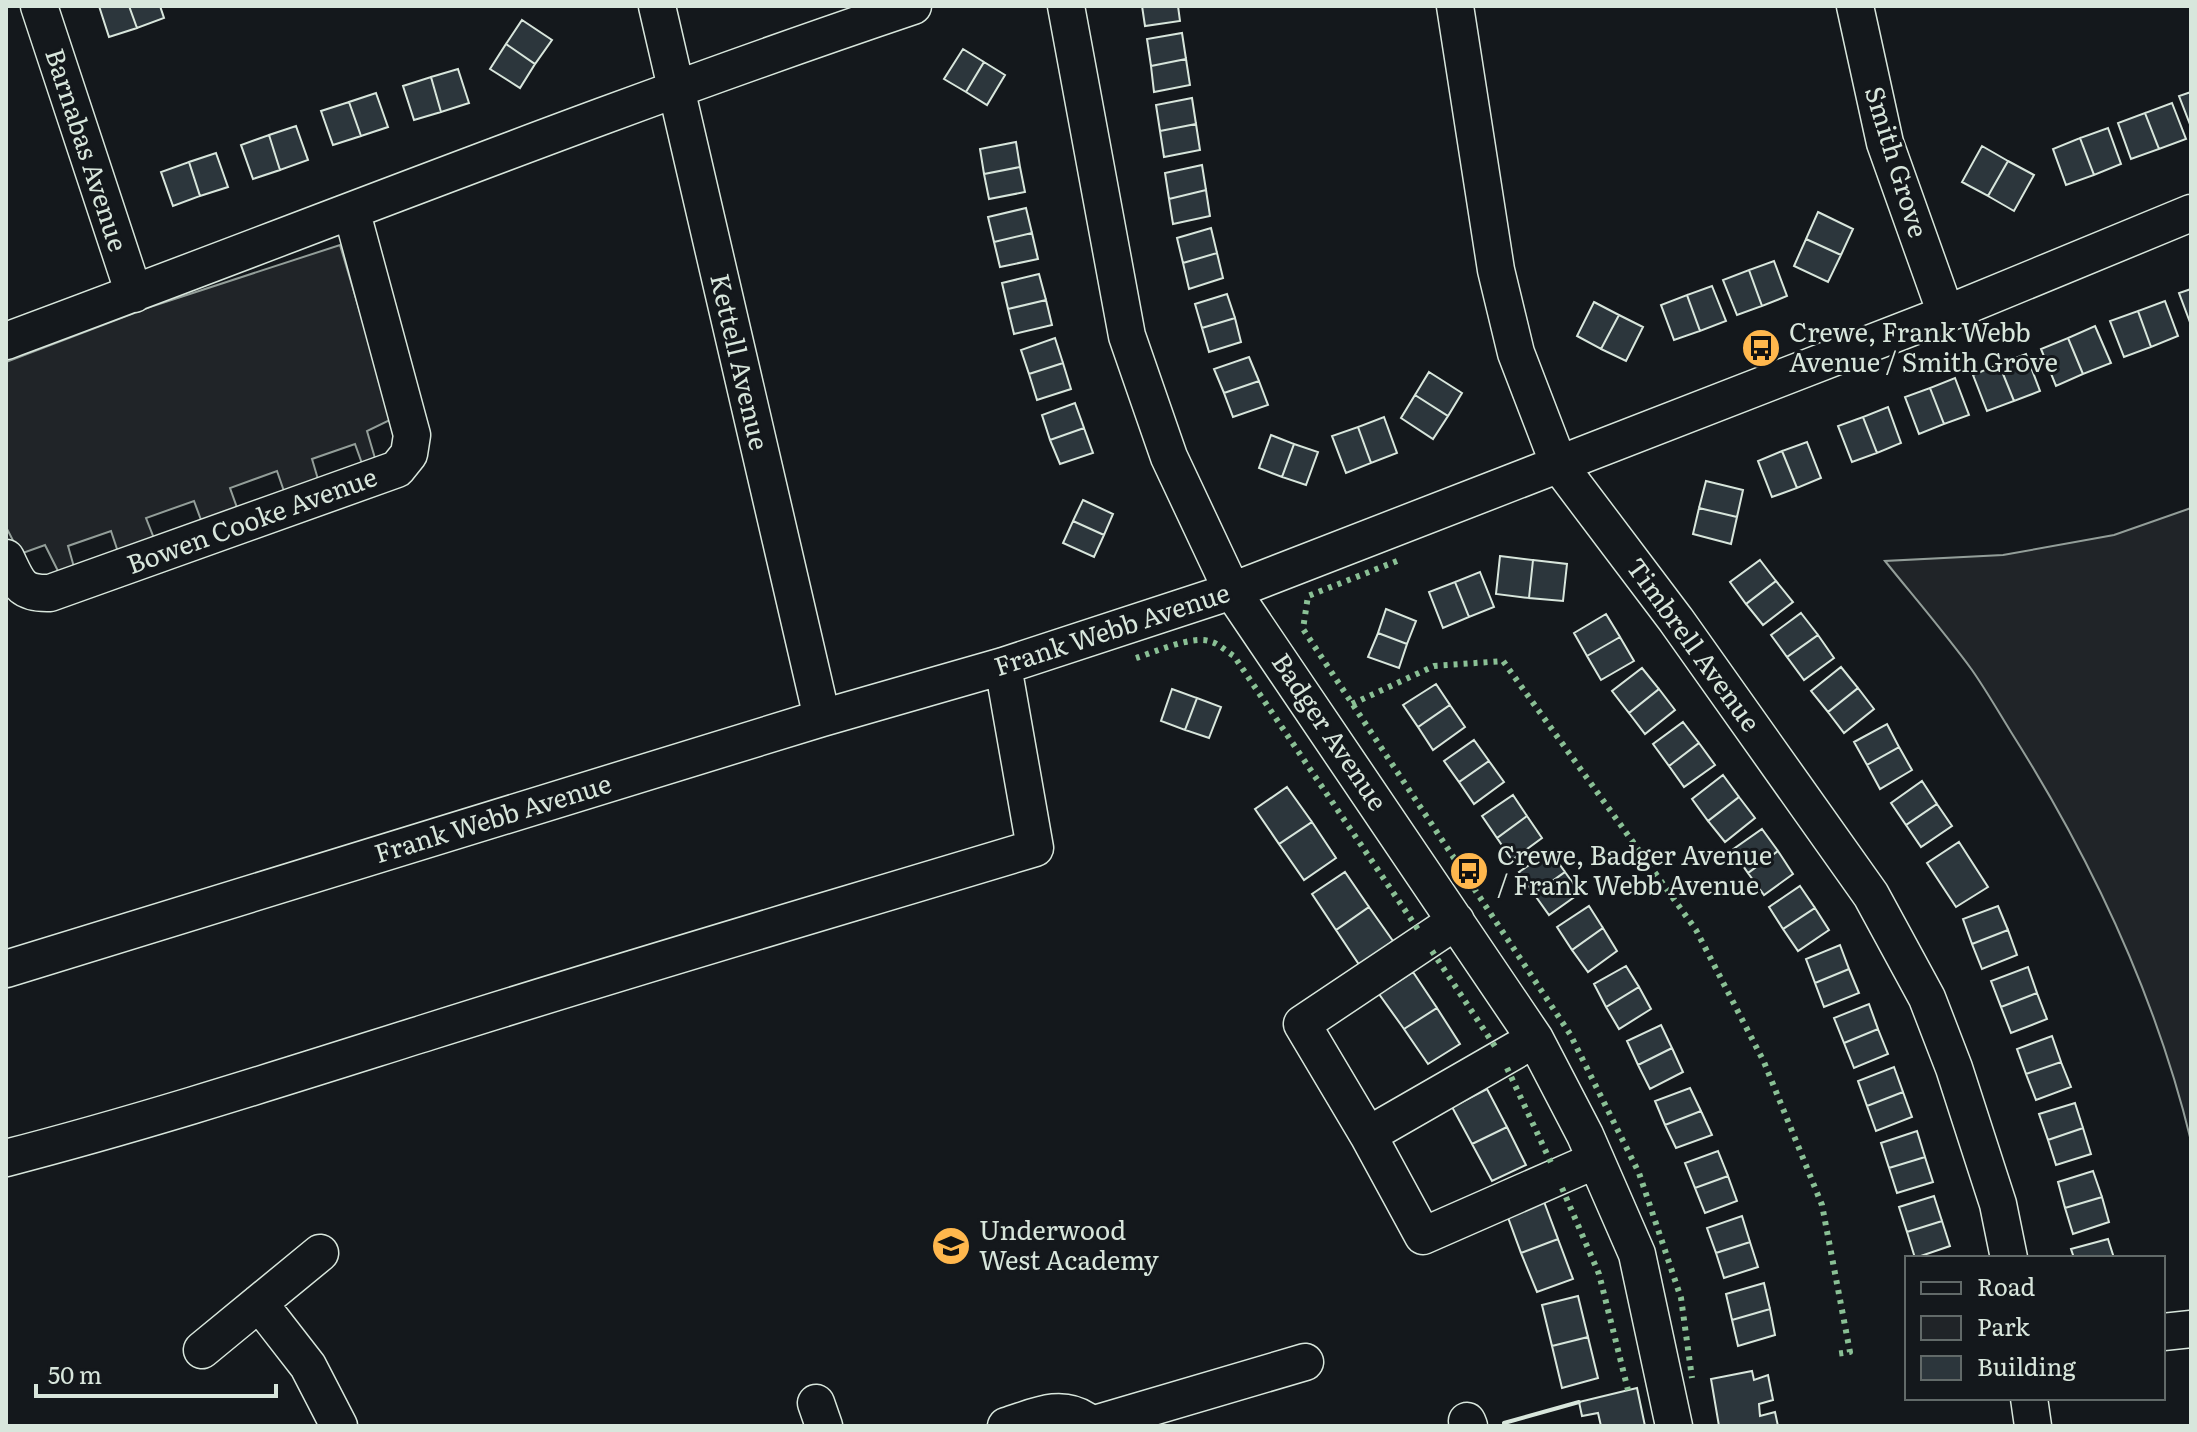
<svg xmlns="http://www.w3.org/2000/svg" width="2197" height="1432" viewBox="0 0 2197 1432" font-family="Literata,serif">
<style>
.green{fill:#202428;stroke:#939e99;stroke-width:2}
.building{fill:#2c363c;stroke:#d8e6dc;stroke-width:2}
.lines{fill:none;stroke-linecap:round;stroke-linejoin:round}
.minor-casing{stroke:#d8e6dc;stroke-width:39}
.minor{stroke:#14181c;stroke-width:36}
.hedge{stroke:#8ac095;stroke-width:6;stroke-dasharray:4 6;stroke-linecap:butt}
.wall{stroke:#d8e6dc;stroke-width:4}
.labels{text-anchor:middle;stroke-width:6;stroke-linejoin:round;paint-order:stroke}
.street-label{font-size:26px;fill:#d8e6dc;stroke:#14181c}
.poi-label{font-size:26px;fill:#d8e6dc;stroke:#14181c;text-anchor:start}
</style>
<rect width="100%" height="100%" fill="#14181c"/>
<!-- green -->
<path class="green" d="M340 245 392 419 367 431 377 465 364 469 355 444 312 459 320 486 286 497 277 471 230 488 240 516 204 528 194 501 146 518 157 546 120 558 111 531 68 546 76 574 62 579 45 545 20 554 6 527V362L150 307Z
M2191 508V1141C2156 996 2090 857 2011 732 1998 711 1986 690 1972 670 1945 633 1914 597 1885 561L2003 555 2114 535Z"/>
<!-- building -->
<path class="building" d="M99 6H129L137 28 109 37Z
M129 6H160L164 18 137 28Z
M1142 6H1178L1180 21 1145 26Z
M522 20 552 40 535 64 506 44Z
M1182 33 1186 59 1151 66 1147 39Z
M506 44 535 64 520 88 490 69Z
M963 49 984 62 966 92 944 79Z
M1186 59 1190 85 1154 92 1151 66Z
M984 62 1005 75 987 105 966 92Z
M458 69 469 103 441 112 431 77Z
M431 77 441 112 414 120 403 86Z
M2191 92V127L2179 96Z
M376 93 388 127 361 136 349 102Z
M1192 98 1196 124 1160 131 1156 105Z
M349 102 361 136 333 145 321 111Z
M2172 103 2186 139 2159 149 2145 113Z
M2145 113 2159 149 2131 159 2118 123Z
M1196 124 1200 150 1164 157 1160 131Z
M296 126 308 160 280 170 269 135Z
M2108 128 2121 164 2094 175 2080 138Z
M269 135 280 170 253 179 241 145Z
M2080 138 2094 175 2066 185 2053 149Z
M1016 142 1020 167 984 174 980 149Z
M1982 146 2008 161 1988 196 1962 182Z
M216 153 228 187 200 196 189 162Z
M2008 161 2034 175 2014 211 1988 196Z
M189 162 200 196 173 206 161 172Z
M1202 165 1206 190 1169 199 1165 173Z
M1020 167 1025 192 989 199 984 174Z
M1206 190 1210 216 1173 224 1169 199Z
M1026 208 1032 233 994 242 988 217Z
M1818 212 1853 229 1841 255 1806 239Z
M1211 228 1217 253 1183 263 1177 238Z
M1032 233 1038 259 1000 267 994 242Z
M1806 239 1841 255 1828 282 1794 266Z
M1217 253 1223 278 1189 289 1183 263Z
M1774 261 1787 296 1762 306 1749 270Z
M1749 270 1762 306 1737 315 1723 280Z
M1039 274 1046 300 1008 309 1002 283Z
M1712 286 1726 321 1700 331 1687 295Z
M2191 289V325L2179 293Z
M1227 294 1235 318 1202 328 1195 304Z
M1687 295 1700 331 1674 340 1661 305Z
M1046 300 1052 325 1014 334 1008 309Z
M2165 301 2178 336 2151 347 2138 311Z
M1594 302 1619 315 1601 349 1577 336Z
M2138 311 2151 347 2124 357 2110 321Z
M1619 315 1643 327 1626 361 1601 349Z
M1235 318 1241 342 1209 352 1202 328Z
M2095 326 2111 363 2083 374 2068 338Z
M1055 338 1063 363 1029 374 1021 350Z
M2068 338 2083 374 2056 386 2041 349Z
M2026 354 2040 391 2014 401 1999 364Z
M1249 357 1259 381 1224 393 1214 369Z
M1063 363 1071 389 1037 400 1029 374Z
M1999 364 2014 401 1987 411 1973 375Z
M1429 372 1462 393 1448 416 1415 395Z
M1955 378 1969 415 1944 424 1930 388Z
M1259 381 1268 405 1233 417 1224 393Z
M1930 388 1944 424 1919 434 1905 397Z
M1415 395 1448 416 1433 439 1401 418Z
M1075 403 1084 428 1050 440 1042 415Z
M1888 407 1901 443 1877 453 1863 417Z
M1384 417 1397 453 1371 463 1358 427Z
M1863 417 1877 453 1852 462 1838 426Z
M1358 427 1371 463 1346 473 1332 436Z
M1084 428 1093 453 1060 464 1050 440Z
M1271 435 1294 444 1282 477 1259 468Z
M1807 442 1821 478 1797 488 1782 451Z
M1294 444 1318 452 1306 485 1282 477Z
M1782 451 1797 488 1772 497 1758 461Z
M1706 481 1743 490 1737 517 1699 508Z
M1083 500 1113 514 1104 535 1073 521Z
M1699 508 1737 517 1731 544 1693 534Z
M1073 521 1104 535 1094 557 1063 543Z
M1500 556 1533 560 1529 598 1496 594Z
M1533 560 1567 564 1563 601 1529 598Z
M1760 560 1776 581 1746 604 1730 582Z
M1480 572 1494 607 1469 617 1455 582Z
M1776 581 1793 602 1763 625 1746 604Z
M1455 582 1469 617 1443 628 1429 592Z
M1386 609 1416 621 1407 644 1378 633Z
M1801 613 1818 635 1787 657 1771 635Z
M1606 614 1620 637 1587 656 1574 633Z
M1378 633 1407 644 1399 668 1368 657Z
M1818 635 1834 658 1804 680 1787 657Z
M1620 637 1634 661 1601 680 1587 656Z
M1841 667 1858 688 1828 712 1811 691Z
M1642 668 1659 689 1629 713 1612 691Z
M1436 684 1450 705 1418 727 1403 705Z
M1858 688 1874 709 1844 733 1828 712Z
M1172 689 1197 698 1185 730 1161 721Z
M1659 689 1675 710 1645 734 1629 713Z
M1197 698 1221 707 1209 738 1185 730Z
M1450 705 1465 727 1433 750 1418 727Z
M1683 722 1699 743 1669 766 1653 744Z
M1887 724 1899 747 1867 765 1854 742Z
M1474 740 1489 761 1459 782 1444 761Z
M1699 743 1715 765 1684 787 1669 766Z
M1899 747 1912 770 1880 789 1867 765Z
M1489 761 1504 782 1474 804 1459 782Z
M1723 775 1739 797 1708 821 1692 799Z
M1922 781 1937 804 1906 825 1891 803Z
M1287 787 1312 822 1279 844 1255 809Z
M1513 795 1527 816 1497 838 1482 816Z
M1739 797 1755 818 1725 842 1708 821Z
M1937 804 1952 826 1921 847 1906 825Z
M1527 816 1542 838 1512 860 1497 838Z
M1312 822 1336 858 1304 880 1279 844Z
M1762 829 1778 851 1748 873 1732 850Z
M1959 842 1988 887 1956 907 1927 863Z
M1550 851 1565 872 1534 894 1519 872Z
M1778 851 1793 874 1764 895 1748 873Z
M1345 872 1369 907 1336 930 1312 894Z
M1565 872 1580 893 1549 915 1534 894Z
M1800 886 1815 908 1783 929 1769 907Z
M1589 906 1603 928 1572 950 1557 927Z
M1998 906 2008 930 1972 944 1963 919Z
M1369 907 1393 941 1360 966 1336 930Z
M1815 908 1829 930 1798 951 1783 929Z
M1603 928 1617 951 1588 972 1572 950Z
M2008 930 2017 955 1982 969 1972 944Z
M1840 945 1849 969 1815 983 1806 959Z
M1626 966 1639 987 1606 1007 1594 984Z
M2028 967 2037 993 2001 1007 1991 981Z
M1849 969 1859 993 1824 1007 1815 983Z
M1413 972 1437 1008 1404 1029 1379 994Z
M1639 987 1651 1009 1619 1029 1606 1007Z
M2037 993 2047 1019 2011 1033 2001 1007Z
M1869 1004 1878 1029 1844 1043 1834 1018Z
M1437 1008 1460 1044 1428 1064 1404 1029Z
M1661 1025 1672 1048 1638 1065 1627 1041Z
M1878 1029 1888 1054 1854 1068 1844 1043Z
M2052 1036 2061 1062 2026 1074 2017 1049Z
M1672 1048 1683 1072 1650 1089 1638 1065Z
M2061 1062 2071 1087 2036 1100 2026 1074Z
M1894 1067 1903 1092 1867 1106 1858 1081Z
M1690 1088 1701 1111 1665 1125 1655 1101Z
M1487 1089 1507 1127 1472 1144 1452 1107Z
M1903 1092 1912 1117 1876 1131 1867 1106Z
M2075 1103 2083 1128 2048 1140 2039 1114Z
M1701 1111 1712 1135 1676 1148 1665 1125Z
M1507 1127 1526 1165 1492 1181 1472 1144Z
M2083 1128 2091 1154 2056 1165 2048 1140Z
M1917 1131 1925 1157 1889 1168 1881 1143Z
M1718 1151 1728 1176 1695 1188 1685 1163Z
M1925 1157 1933 1182 1897 1193 1889 1168Z
M2093 1171 2102 1197 2065 1208 2058 1182Z
M1728 1176 1737 1201 1705 1213 1695 1188Z
M1934 1196 1942 1221 1907 1232 1899 1207Z
M2102 1197 2109 1222 2073 1234 2065 1208Z
M1543 1199 1558 1239 1521 1253 1506 1212Z
M1742 1216 1750 1242 1716 1253 1707 1228Z
M1942 1221 1950 1246 1915 1258 1907 1232Z
M1558 1239 1573 1279 1537 1292 1521 1253Z
M2108 1239 2114 1258H2074L2071 1249Z
M1750 1242 1758 1267 1724 1278 1716 1253Z
M1764 1283 1770 1309 1732 1320 1726 1294Z
M1578 1296 1588 1337 1552 1346 1542 1305Z
M1770 1309 1775 1335 1738 1346 1732 1320Z
M1588 1337 1598 1378 1562 1388 1552 1346Z
M1752 1371 1754 1380 1768 1375 1773 1400 1759 1404 1760 1416 1775 1412 1778 1426H1719L1711 1379Z
M1637 1388 1645 1426H1601L1598 1413 1582 1416 1579 1402Z"/>
<g class="lines">
<!-- minor casing -->
<g class="minor-casing">
<path id="minor" d="M39 6 134 294
M657 6 822 718
M1066 6 1127 336 1169 457 1232 591 1535 1039 1585 1135 1637 1254 1674 1426
M1455 6 1496 270 1516 353 1559 465 1676 620 1871 895 1927 998 1954 1068 1998 1204 2009 1258
M1855 6 1885 143 1946 314
M6 341C308 229 607 109 913 6
M6 558C18 583 20 594 50 593L397 469 409 454 412 435 352 213
M1456 921 1302 1024 1368 1135 1535 1039
M6 969 822 718 1003 666 1232 591 1946 314 2191 213
M1368 1135 1423 1236 1596 1160
M6 1158C149 1121 288 1076 428 1032 630 968 833 909 1035 848L1003 666
M259 1303 308 1366 339 1426
M2163 1332 2191 1329
M202 1350 320 1253
M2029 1398 2033 1426
M816 1403 824 1426
M1467 1421 1469 1426
M1006 1426C1033 1418 1059 1403 1085 1420L1087 1426
M1088 1426 1305 1362"/>
</g>
<!-- minor -->
<use href="#minor" class="minor"/>
<!-- hedge -->
<path class="hedge" d="M1397 561 1308 596 1303 629 1570 1034 1639 1173 1681 1298 1692 1378
M1136 658C1155 652 1194 634 1212 642 1219 644 1227 652 1234 656L1419 931
M1352 704 1434 666 1503 661 1696 930 1764 1062 1822 1205 1850 1352 1836 1354
M1432 951 1496 1048
M1507 1068 1553 1167
M1562 1188 1599 1274 1628 1390"/>
<!-- wall -->
<path class="wall" d="M1505 1426 1504 1423 1579 1402"/>
</g>
<!-- icons -->
<defs>
<g id="bus-disc" transform="scale(2)"><circle r="9.5" fill="#ffb74d" stroke="#14181c"/><path d="M-5-6H5V4H4V6H2V4H-2V6H-4V4H-5ZM-3.5-4V0h7V-4ZM-3.5 1.2v1.5H-2V1.2ZM2 1.2v1.5H3.5V1.2Z" fill="#111"/></g>
<g id="school-disc" transform="scale(2)"><circle r="9.5" fill="#ffb74d" stroke="#14181c"/><path d="M0-5L7-2L0 1L-7-2ZM-4 1L0 2.5L4 1V4Q0 6-4 4Z" fill="#111"/></g>
</defs>
<g fill-rule="evenodd">
<use href="#bus-disc" x="1761" y="348"/>
<use href="#bus-disc" x="1469" y="871"/>
<use href="#school-disc" x="951" y="1246"/>
</g>
<g class="labels">
<!-- street labels -->
<g class="street-label">
<text transform="translate(86 150) rotate(72)" y="9">Barnabas Avenue</text>
<text transform="translate(1896 162) rotate(73)" y="9">Smith Grove</text>
<text transform="translate(739 362) rotate(77)" y="9">Kettell Avenue</text>
<text transform="translate(252 521) rotate(-20)" y="9">Bowen Cooke Avenue</text>
<text transform="translate(1112 630) rotate(-18)" y="9">Frank Webb Avenue</text>
<text transform="translate(1693 645) rotate(54)" y="9">Timbrell Avenue</text>
<text transform="translate(1329 732) rotate(56)" y="9">Badger Avenue</text>
<text transform="translate(493 819) rotate(-17)" y="9">Frank Webb Avenue</text>
</g>
<!-- poi labels -->
<g class="poi-label">
<text x="1789" y="342">Crewe, Frank Webb<tspan x="1789" dy="30">Avenue / Smith Grove</tspan></text>
<text x="1497" y="865">Crewe, Badger Avenue<tspan x="1497" dy="30">/ Frank Webb Avenue</tspan></text>
<text x="979" y="1240">Underwood<tspan x="979" dy="30">West Academy</tspan></text>
</g>
</g>
<!-- border -->
<rect width="2197" height="1432" fill="none" stroke="#d8e6dc" stroke-width="16"/>
<!-- legend -->
<rect x="1905" y="1256" width="260" height="144" fill="#14181c" stroke="#626a69" stroke-width="2"/>
<rect x="1921" y="1282" width="40" height="12" fill="#14181c" stroke="#626a69" stroke-width="2"/>
<text x="1977" y="1296" font-size="24" fill="#d8e6dc">Road</text>
<rect x="1921" y="1316" width="40" height="24" fill="#202428" stroke="#626a69" stroke-width="2"/>
<text x="1977" y="1336" font-size="24" fill="#d8e6dc">Park</text>
<rect x="1921" y="1356" width="40" height="24" fill="#2c363c" stroke="#626a69" stroke-width="2"/>
<text x="1977" y="1376" font-size="24" fill="#d8e6dc">Building</text>
<!-- scale -->
<path d="M36 1384v12h240v-12" fill="none" stroke="#d8e6dc" stroke-width="4"/>
<text x="48" y="1384" font-size="24" fill="#d8e6dc" stroke="#14181c" stroke-width="6" paint-order="stroke">50 m</text>
</svg>
